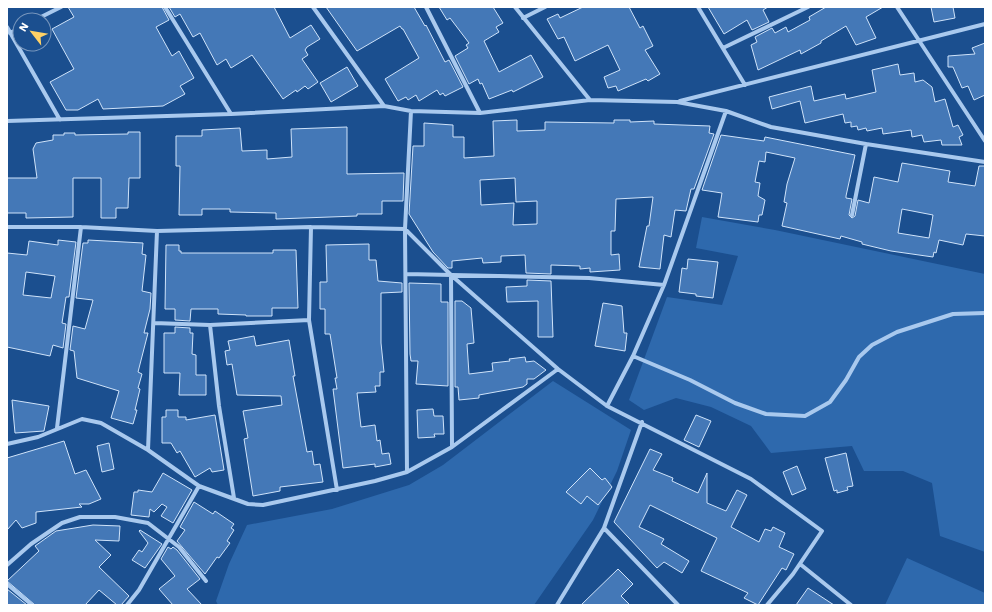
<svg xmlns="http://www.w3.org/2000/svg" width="992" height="612" viewBox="0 0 992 612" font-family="'Work Sans',sans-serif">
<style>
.green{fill:#2e69ad}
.building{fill:#4478b7;stroke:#cfe3fa;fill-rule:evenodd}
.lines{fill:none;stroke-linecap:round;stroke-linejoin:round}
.minor{stroke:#a9c9ee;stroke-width:4}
</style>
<rect width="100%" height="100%" fill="#1b4f8f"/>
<!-- green -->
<path class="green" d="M702 217 775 230 985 274V552L940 536 932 483 903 471H864L852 446 771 453 751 426 711 407 676 398 644 410 629 400 667 297 722 305 738 256 696 248Z
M553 381 631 430 617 471 593 520 534 605H218L216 601 229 564 247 525 332 509 409 485 443 465Z
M907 558 985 593V605H885Z"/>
<!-- building -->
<path class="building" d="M68 7H162L169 20 156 27 172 56 179 51 194 78 180 86 185 94 163 106 103 109 98 99 78 110H66L50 82 74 69 52 29 74 17Z
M169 7H274L290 38 311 25 320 39 307 47 305 50 308 55 302 59 318 82 308 89 305 86 297 92 296 90 283 99 252 55 231 68 226 59 217 65 200 33 193 37 180 14 175 17Z
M326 7H414L425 26 426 25 445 62 449 60 463 87 445 96 443 93 440 95 437 90 419 101 416 95 408 100 406 97 398 101 385 79 419 58 403 29H402L400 26 357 51Z
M439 7H493L503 23 496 27 499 32 484 41 499 72 531 55 543 77 513 92 512 90 489 99 482 83 480 84 478 79 469 84 455 56 468 48 466 45 469 43 450 18 447 20Z
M583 7H629L640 28 643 26 653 46 645 50 660 74 648 81 646 79 618 91 616 86 608 88 604 77 620 70 608 45 575 61 564 37 558 39 547 19 558 14 560 18Z
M708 7H768L763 10 769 22 752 30 747 20 724 34Z
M826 7H883L866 17 876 38 856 45 846 26 821 41V43L801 54 800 50 758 70 751 45 757 42 755 37 772 28 775 33 786 27 788 32 810 20 809 17Z
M931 7H953L955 18 934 22Z
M985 43V95L974 100 968 86 962 88 953 67H948V56L975 54 972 48Z
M898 64 900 75 914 73 915 82 923 80 932 87 935 102 945 99 953 127 958 125 963 135 959 137 962 145H942L941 140 924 142 922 135 912 137 911 130 883 134 882 128 867 131 866 128 858 130 857 126 851 127V122L845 123 843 114 805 123 800 101 772 109 769 97 811 86 814 101 845 94 846 99 876 92 872 70Z
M347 67 358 86 331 102 320 83Z
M517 120V131L545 130V122L614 123V120H630V122L654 121V124L710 126 709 133 714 134 694 189H691L686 211 675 210 671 237 664 235 660 269 639 267 647 226H649L653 197 616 199 615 231H611V255L619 254 620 270 590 272V268L580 269V266L551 265V274L526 273 525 255 501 256V262L483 263 482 258 452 261V268H448L433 252 409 214 413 146H424V123L453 125V137H464V158L494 156 493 121ZM515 178 516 202 537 201V224L513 225 514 203 481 205 480 180Z
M347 127V174L404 173 403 201H382V214H357V216L276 219V213L230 212V209H202V215H179L180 166H176V136H202V130L240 128 242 151 267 150V159L292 157 291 129Z
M128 132H140V178H129L128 208H116V218H101V178H73V217L26 218V213H7V178H37L33 149 36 143 53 140V135H64V133H75V135L128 134Z
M721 135 764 141 765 137 855 155 846 196V198L852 199 849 215 852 218 855 216 858 200 869 203 874 177 898 182 902 163 950 171 948 182 975 186 979 166H985V236L966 234 963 245 939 240 936 253 934 252 933 257 891 251 862 244V242L841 236 840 239 782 226 787 203 784 202 787 184 795 158 766 152 765 162 759 161 755 182 760 183 758 196 765 200 762 215H759L758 222 718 217 722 193 702 190ZM902 209 933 215 929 238 898 233Z
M58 240 76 242 69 297H66L62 323 66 324 63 348 53 345 50 356 7 347V253L27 255 29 241 58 245ZM26 272 55 276 51 298 23 295Z
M88 240 143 243 142 254 146 255 142 291 151 293 150 309 144 333H148L138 372 142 374 138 388 140 389 135 410H137L133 424 111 418 119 391 77 378 74 351 70 350 73 326 85 329 93 300 76 298 83 243H88Z
M369 244V260H376L378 281 402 283V292L381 293V343L384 372H380V386H375L376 392 357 393 361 427 375 425 377 441 380 440 382 454 389 453 391 464 375 467V464L343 468 333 389H337L335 378H337L330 334H325V309H320V282H327L326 245Z
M166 245H179V251H181V253H273V250H296L298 308H272V316H246V315L218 314V309H191L190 321 175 320V309H165Z
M688 259 718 262 713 298 696 296V294L679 292 682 268 687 269Z
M527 280 551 281 553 337H538V301L507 302 506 287 527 286Z
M409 283 441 284V302H448V386L416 384 418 361H411L410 354Z
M455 301H462L471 308 474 343 467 344 469 374 493 371 492 363 510 361 509 359 525 357 526 362 534 361 546 370 534 379H527V384L523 387 479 395V398L459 400 458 387H455Z
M603 303 622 306 624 333H627L625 351 595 346Z
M175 327 190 328V333H193L192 354 196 355V375H206V395H179L180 373H164V333H175Z
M254 336 256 346 289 340 295 376H293L307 452 312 451 314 465 320 464 323 482 280 487V491L253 496 244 439 248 438 243 411 282 405 281 396 237 395 232 364 227 365 225 351 230 350 228 341Z
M12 400 49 406 44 431 15 433Z
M433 409 434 416H443L444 434H434L435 437 418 438 417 410Z
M166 410H178V417H186V420L215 415 224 470 212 472 210 468 195 477 180 451 177 453 171 443H162V417H166Z
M696 415 711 421 699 447 684 440Z
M64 441 75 474 86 470 101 499 89 504H79L82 507 36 512V523L22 528 16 520 7 530V458Z
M109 443 114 469 102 472 97 446Z
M650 449 662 454 653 470 673 478 672 481 698 493 707 473V503L726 511 737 490 747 495 731 527 759 542 765 529 771 531 773 527 785 533 779 547 794 554 786 570 782 568 758 605 744 598 748 593 701 571 717 538 650 505 639 527 664 539 661 544 689 561 682 573 664 562 657 568 614 522Z
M846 453 853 486 847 487 848 490 837 493V490L834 491 825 458Z
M797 466 806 489 792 495 783 472Z
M590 468 602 480 605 478 612 487 598 505 587 496 581 504 566 492Z
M163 473 192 490 173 523 161 516 167 507 162 504 154 512 150 509 149 517 131 515 134 492H138V490L152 492Z
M194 502 213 514 215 511 234 524 231 528 234 530 227 541 230 543 219 558 217 557 205 574 177 541 185 530 180 527Z
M93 525 120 526 119 541 95 540 111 555 99 567 129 596 121 605H117L99 590 85 605H35L7 581 39 551 35 546 56 531Z
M140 530 162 544 145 568 132 560 139 550 142 552 148 543 139 531Z
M168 547 171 549 173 547 177 550 200 579 187 589 202 605H173L159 589 175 576 161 559Z
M618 569 633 584 621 596 630 605H581Z
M808 588 834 605H796Z
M7 589 27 605H7Z"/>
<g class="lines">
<!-- minor -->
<path class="minor" d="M165 7 231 114
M313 7 384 106
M426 7 480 113
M515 7 590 100
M698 7 745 85
M897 7 985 141
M523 18 545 7
M35 20 61 7
M7 27 60 120
M10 33 20 28
M723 48 808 7
M680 101 985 24
M7 121 231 114 384 106 411 111 480 113 590 100 677 102 726 111 771 127 866 144 985 162
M852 215 866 144
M7 227H81L157 231 311 227 405 229 451 275 558 369 607 406 751 479 822 531 793 574 767 605
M311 227 309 320 337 490
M406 274 589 278 664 285
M451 275 452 447
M154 323 210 325 309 320
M210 325 219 406 234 498
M633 356 690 380 735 403 766 414 805 416 830 402 846 380 859 357 872 345 897 332 953 314 985 313
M607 406 633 356 664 285 726 111
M57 428 81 227
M7 444 38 437 82 419 101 423 148 450 199 486 248 504 263 505 375 481 407 472 452 447 558 369
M148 450 157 231
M407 472 405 229 411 111
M604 528 678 605
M800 564 851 605
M7 565 31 544 62 523 80 517H115L148 523 179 547 206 581
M7 584 32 605
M127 605 139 590 199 486
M557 605 604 528 642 422"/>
</g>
<!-- border -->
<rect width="992" height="612" fill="none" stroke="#ffffff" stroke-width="16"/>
<!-- north arrow -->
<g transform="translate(32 32) rotate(301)"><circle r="19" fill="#1b4f8f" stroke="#7695bc"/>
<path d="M0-3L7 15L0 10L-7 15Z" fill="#ffd166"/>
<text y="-6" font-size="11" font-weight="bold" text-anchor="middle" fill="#ffffff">N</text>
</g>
</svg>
